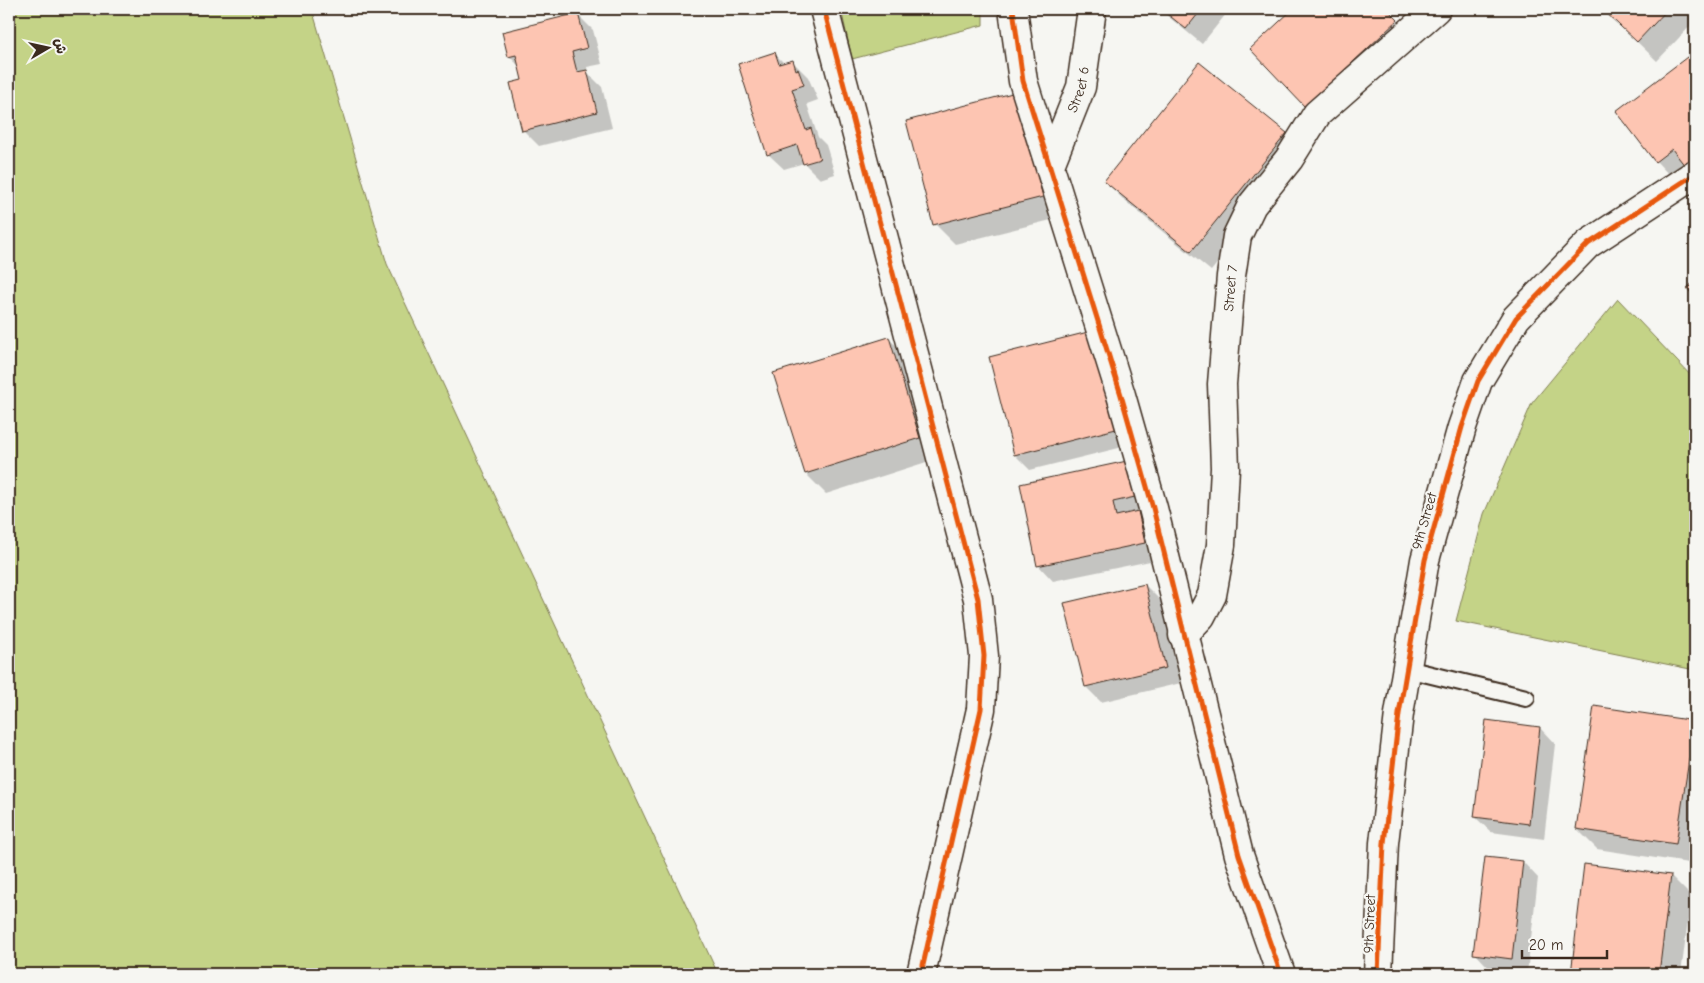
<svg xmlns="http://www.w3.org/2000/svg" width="1704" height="983" viewBox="0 0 1704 983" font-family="'Comic Neue','Playpen Sans Arabic',sans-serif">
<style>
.green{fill:#c4d387;stroke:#807e52}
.shadow{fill:#0003}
.building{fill:#fdc5b2;stroke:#3b2a1e}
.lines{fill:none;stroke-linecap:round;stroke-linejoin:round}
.lane-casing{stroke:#3b2a1e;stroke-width:20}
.street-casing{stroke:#3b2a1e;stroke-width:31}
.lane{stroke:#f6f6f2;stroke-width:16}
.street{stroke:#f6f6f2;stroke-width:28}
.cycleway-casing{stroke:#f6f6f2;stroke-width:8}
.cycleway{stroke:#e8590c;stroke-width:5}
.labels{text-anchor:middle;stroke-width:4.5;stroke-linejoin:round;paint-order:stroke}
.street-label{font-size:14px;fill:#3b2a1e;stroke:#f6f6f2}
</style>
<rect width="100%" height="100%" fill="#f6f6f2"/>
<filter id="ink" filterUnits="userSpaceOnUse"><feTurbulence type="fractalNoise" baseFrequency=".02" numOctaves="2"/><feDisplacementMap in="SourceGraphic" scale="10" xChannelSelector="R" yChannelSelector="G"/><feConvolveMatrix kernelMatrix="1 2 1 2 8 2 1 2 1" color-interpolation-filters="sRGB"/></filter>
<g filter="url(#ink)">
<!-- green -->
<path class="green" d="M9 9H312L387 264 718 974H9Z
M841 9H983V25L852 59Z
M1618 299 1695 380V670L1456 621 1484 514 1532 403Z"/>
<!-- shadow -->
<path class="shadow" d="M1159 9H1230L1202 44Z
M1295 9H1387L1412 36 1321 122 1252 49Z
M1603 9H1695V21L1657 61Z
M577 14 593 30 602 64 587 67 588 73 602 87 612 128 539 146 523 130 524 81 520 67 509 56Z
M1695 52V175L1671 177 1656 161 1618 111Z
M774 53 785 64 792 61 808 77 818 100 807 104 818 137 826 145 835 174 820 179 804 163 784 169 768 154Z
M1016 93 1063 217 955 244 935 224Z
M1286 134 1306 154 1211 271 1125 201 1105 181Z
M1091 332 1131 445 1030 470 1015 455 990 358Z
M888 338 909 358 939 458 826 494 806 474Z
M1127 462 1150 513 1140 515 1153 528 1160 559 1053 581 1038 565Z
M1145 585 1161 601 1181 683 1101 702 1086 687 1066 604Z
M1694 722 1695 864 1597 849 1577 829Z
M1540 728 1555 744 1544 839 1491 832 1475 817Z
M1523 862 1538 878 1527 973 1490 969 1475 953Z
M1585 865 1671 876 1691 896 1681 974H1572Z"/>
<!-- building -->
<path class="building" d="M1161 9H1202L1186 29Z
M1293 9H1387L1398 20 1305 107 1250 49Z
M1602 9H1668L1637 42Z
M578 13 587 48 572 52 577 72 587 70 597 112 522 131 510 83 522 80 516 55 508 57 502 32Z
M1695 51V158L1685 166 1672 149 1655 162 1616 111Z
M775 52 779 64 793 60 796 70 798 69 804 85 792 89 806 130 811 128 820 159 803 164 797 145 767 155 738 64Z
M1199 62 1287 133 1191 252 1104 181Z
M1016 92 1043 197 933 225 906 121Z
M1695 281V298L1687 288Z
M1092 331 1116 429 1014 455 989 357Z
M889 337 920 438 805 474 773 373Z
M1127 461 1135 497 1113 502 1116 516 1138 511 1145 543 1037 566 1020 484Z
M1145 584 1166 668 1085 687 1064 603Z
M1594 706 1695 721 1676 844 1576 829Z
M1486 720 1540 727 1529 824 1474 817Z
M1485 857 1523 861 1512 959 1473 954Z
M1584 864 1671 875 1659 974H1571Z"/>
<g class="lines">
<!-- lane casing -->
<g class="lane-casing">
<path id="lane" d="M1407 669 1526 698"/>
</g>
<!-- street casing -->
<g class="street-casing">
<g id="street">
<path d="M824 9 978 599 984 656 981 709 921 974"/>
<path d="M1013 9 1023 81 1121 395 1153 508 1239 855 1281 974"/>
<path id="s1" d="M1050 165 1081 87 1092 9"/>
<path id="s2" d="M1183 635 1201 616 1212 595 1221 545 1225 468 1222 384 1231 276 1237 236 1252 205 1289 159 1317 114 1436 9"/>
<path d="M1378 974 1384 843 1399 714 1425 560 1462 427 1478 381 1516 318 1588 244 1695 174"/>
</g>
</g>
<!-- lane -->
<use href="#lane" class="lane"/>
<!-- street -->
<use href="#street" class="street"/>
<!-- cycleway casing -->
<g class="cycleway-casing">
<path id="cycleway" d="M824 9 978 599 984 656 981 709 921 974
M1013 9 1023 81 1121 395 1153 508 1239 855 1281 974
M1378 974 1384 843 1399 714 1425 560 1462 427 1478 381 1516 318 1588 244 1695 174"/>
</g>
<!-- cycleway -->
<use href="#cycleway" class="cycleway"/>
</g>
</g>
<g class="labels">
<!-- street labels -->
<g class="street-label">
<text dy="5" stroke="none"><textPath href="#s1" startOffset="81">Street 6</textPath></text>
<text dy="5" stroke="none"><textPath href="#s2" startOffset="358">Street 7</textPath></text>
<text transform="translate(1424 521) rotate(-74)" y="5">9th Street</text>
<text transform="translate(1369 924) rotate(-88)" y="5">9th Street</text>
</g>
</g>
<!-- margin -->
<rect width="1704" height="983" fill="none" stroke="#f6f6f2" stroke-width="30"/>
<rect x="15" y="15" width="1674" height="953" fill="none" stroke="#3b2a1e" stroke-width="2" filter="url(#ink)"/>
<!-- north arrow -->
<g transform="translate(48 48) rotate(81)" stroke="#f6f6f2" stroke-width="4" paint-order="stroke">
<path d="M0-4L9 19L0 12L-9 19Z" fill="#3b2a1e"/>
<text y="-8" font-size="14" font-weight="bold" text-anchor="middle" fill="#3b2a1e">ش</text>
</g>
<!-- scale -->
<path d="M1522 950v8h85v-8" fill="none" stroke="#3b2a1e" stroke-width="2.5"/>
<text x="1529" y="950" font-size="15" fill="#3b2a1e" stroke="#f6f6f2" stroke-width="4" paint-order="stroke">20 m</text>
</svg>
